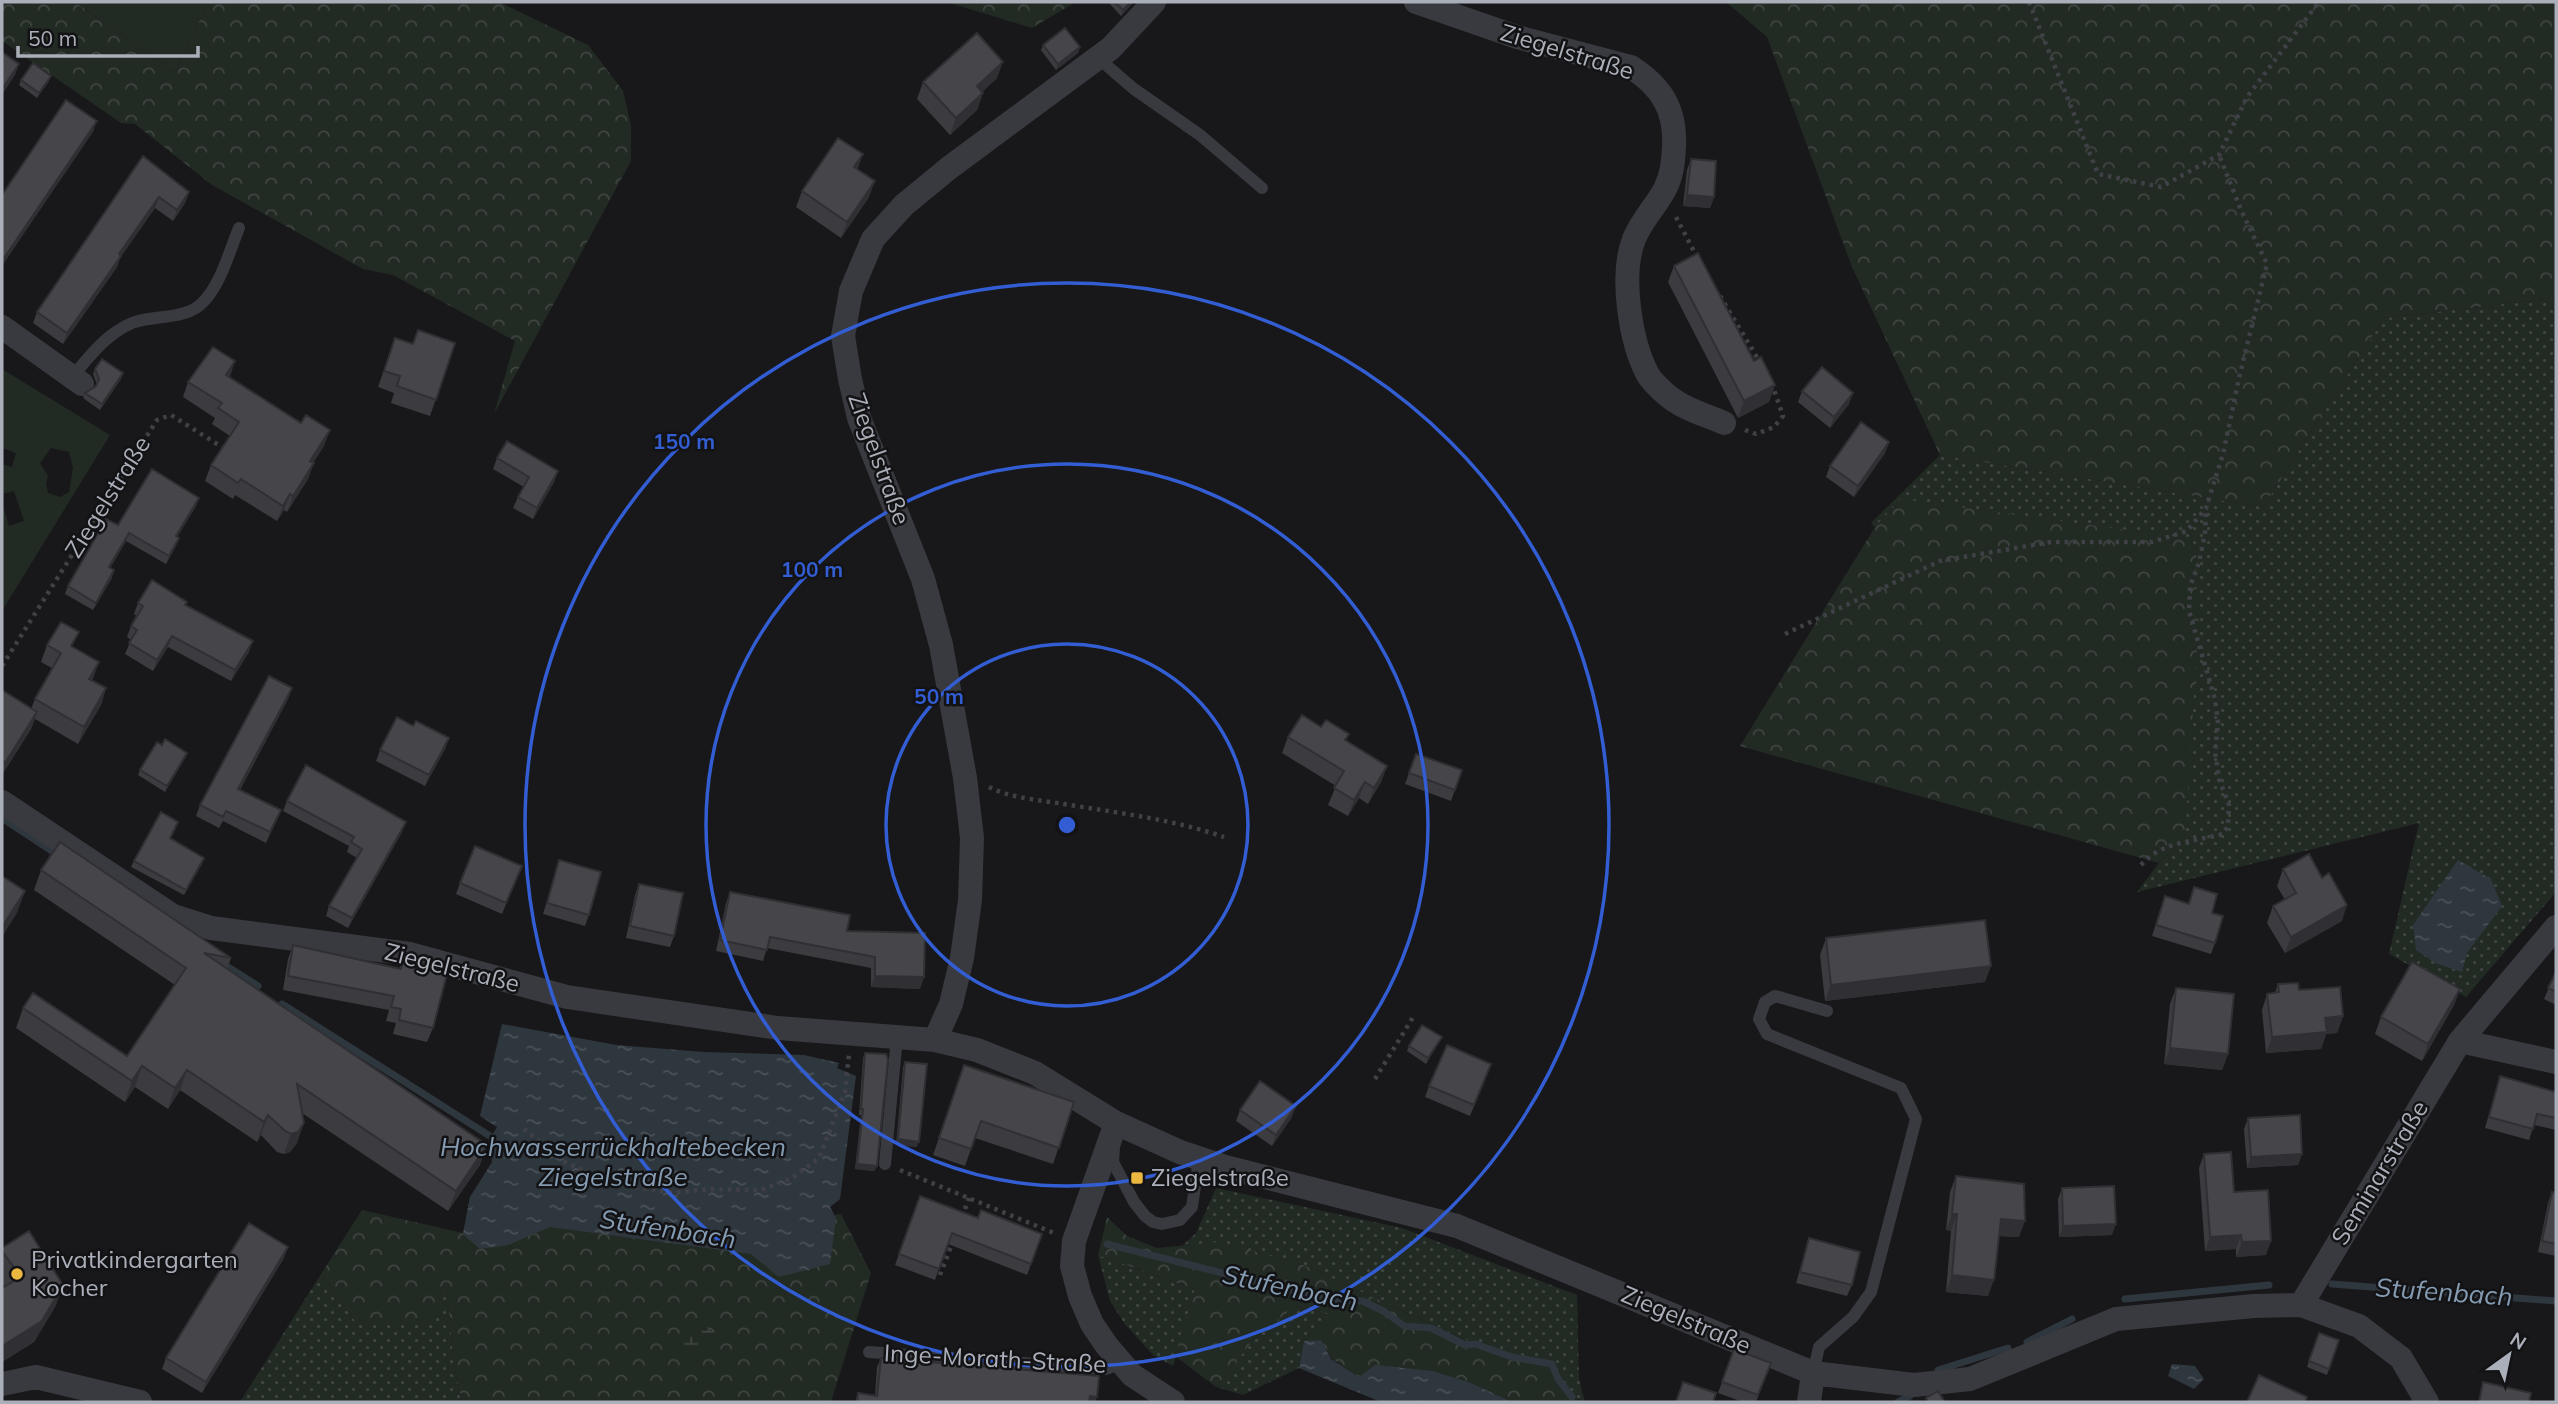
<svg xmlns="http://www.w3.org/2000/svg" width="2558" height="1404" viewBox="0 0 2558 1404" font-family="Mulish,sans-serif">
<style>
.grass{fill:url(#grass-dots)}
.forest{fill:url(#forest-crowns)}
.wetland{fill:url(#wetland-marsh)}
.park{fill:#222a24;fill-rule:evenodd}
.water{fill:url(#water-ripples)}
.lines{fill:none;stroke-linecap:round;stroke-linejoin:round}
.stream{stroke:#2f373e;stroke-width:7}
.path{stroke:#404146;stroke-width:4.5;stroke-dasharray:3.5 5;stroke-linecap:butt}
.lane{stroke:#393a3f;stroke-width:12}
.street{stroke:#393a3f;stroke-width:24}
.wall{fill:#3b3b40}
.shaded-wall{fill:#303034}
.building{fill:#45454a;stroke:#303034;stroke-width:2}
.ring{fill:none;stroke:#325dd3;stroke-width:3.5}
.poi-dot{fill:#eab741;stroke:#131315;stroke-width:2.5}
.labels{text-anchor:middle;stroke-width:5;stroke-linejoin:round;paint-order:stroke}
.street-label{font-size:24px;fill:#abafb9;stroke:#131315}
.poi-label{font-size:24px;fill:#abafb9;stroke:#131315;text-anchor:start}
.water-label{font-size:26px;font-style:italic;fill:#849bb2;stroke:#131315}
.centre{fill:#325dd3;stroke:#131315;stroke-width:3.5}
.ring-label{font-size:21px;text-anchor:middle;font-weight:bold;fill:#325dd3;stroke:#131315;stroke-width:5;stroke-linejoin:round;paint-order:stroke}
</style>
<defs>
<pattern id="grass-dots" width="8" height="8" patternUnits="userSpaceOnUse" patternTransform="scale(1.75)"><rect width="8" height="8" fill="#222a24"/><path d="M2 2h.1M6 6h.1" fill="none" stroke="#3f4642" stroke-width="1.8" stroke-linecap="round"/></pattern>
<pattern id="forest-crowns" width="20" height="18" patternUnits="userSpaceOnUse" patternTransform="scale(1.75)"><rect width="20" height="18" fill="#222a24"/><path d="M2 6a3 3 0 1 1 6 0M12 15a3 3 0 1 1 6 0" fill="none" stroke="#3f4642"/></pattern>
<pattern id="wetland-marsh" width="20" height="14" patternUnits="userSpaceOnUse" patternTransform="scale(1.75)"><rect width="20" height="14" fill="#222a24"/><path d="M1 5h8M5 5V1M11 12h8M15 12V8" fill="none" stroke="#3f4642"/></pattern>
<pattern id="water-ripples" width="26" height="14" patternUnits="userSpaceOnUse" patternTransform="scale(1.75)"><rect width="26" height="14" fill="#2f373e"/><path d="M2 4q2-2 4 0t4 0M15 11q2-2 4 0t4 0" fill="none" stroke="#4a5158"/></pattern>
</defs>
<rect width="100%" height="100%" fill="#18181a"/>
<!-- grass -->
<path class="grass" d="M2554 298 2556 301V892L2466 997 2389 954 2419 823 2137 892 2159 863 2185 838 1901 499 1875 527 1871 523 1940 455 2263 507 2384 318Z
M1216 1188 1402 1228 1577 1295 1579 1379 1585 1402 1572 1397 1552 1364 1475 1344 1301 1264 1181 1247 1196 1233Z
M1098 1255 1195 1289 1173 1366 1153 1355 1124 1323 1110 1301Z
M321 1274 355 1321 447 1289 454 1364 462 1402H240Z
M1294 1306 1331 1314 1304 1341 1299 1368 1243 1395 1216 1387 1253 1340Z"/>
<!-- forest -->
<path class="forest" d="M2 2H75L175 73 208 2H499L588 45 623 91 631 125V161L494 414 515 341 393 275 363 269 212 185 135 124 121 123 2 41Z
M947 2H1076L1032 28Z
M1726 2H2556V301L2554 298 2384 318 2263 507 1940 455 1852 267 1767 37Z
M1901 499 2193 539 2199 615 2185 838 2159 863 1740 746 1875 527Z
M470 1197 821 1217 841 1214 871 1273 831 1402H462L454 1364 447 1290 432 1322 355 1321 321 1274 362 1210 463 1233Z
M1107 1217 1127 1236 1157 1248 1219 1242 1301 1264 1475 1344 1552 1364 1572 1397 1582 1402H1512L1471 1383 1433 1371 1359 1377 1331 1358 1321 1340 1304 1341 1330 1314 1295 1306 1253 1340 1216 1387 1175 1356 1195 1289 1098 1255Z"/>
<!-- wetland -->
<path class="wetland" d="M703 1325 717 1334C709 1353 702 1351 683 1351L678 1340 681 1332Z"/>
<!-- park -->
<path class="park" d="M75 2H208L175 73Z
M2 369 110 435 2 611V503L9 526 24 521 14 491 2 494V464L12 467 16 453 2 448ZM51 448 69 452 73 468 69 492 60 497 48 493 46 483 48 476 40 463Z"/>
<!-- water -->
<path class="water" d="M2458 860 2491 879 2502 906 2467 953 2462 972 2435 963 2416 950 2413 925Z
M502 1024 616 1045 704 1052 804 1055 839 1063 837 1068 856 1076 840 1199 830 1207 836 1218 830 1264 779 1277 751 1254 550 1227 508 1245 480 1249 463 1234 470 1197 492 1162 490 1148 486 1145 497 1127 480 1116Z
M1321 1340 1331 1359 1359 1377 1375 1365 1433 1371 1471 1383 1512 1402H1381L1299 1368 1304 1341Z
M2172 1364 2195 1366 2204 1379 2194 1389 2168 1376Z"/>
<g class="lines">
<!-- stream -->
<path class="stream" d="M2 818 61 857
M220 962 258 986
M282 1004 493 1138 500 1140
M1107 1244 1298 1292 1336 1300 1363 1301 1385 1312 1404 1326 1431 1328 1465 1345 1475 1344 1512 1357 1552 1364 1558 1379 1572 1397
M2332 1284 2556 1301
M2125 1299 2269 1285
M2027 1342 2072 1319
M1938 1370 2008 1348
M1898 1402 1910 1396"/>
<!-- path -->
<path class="path" d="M2029 2 2098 174 2161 187 2219 155 2247 97 2319 2
M1676 217 1698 259
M1720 296 1761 364
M1745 430 1756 434 1774 427 1783 416 1772 384
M1785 634 1940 561 2051 542H2152L2187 531 2206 508 2223 454 2240 374 2267 264 2241 210 2219 155
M2 666 157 420 171 415 225 449
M989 787C1010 798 1040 800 1064 804 1118 813 1172 819 1224 837
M2141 865C2162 841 2193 842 2223 834L2228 826 2229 805 2219 779 2215 752 2218 723 2215 699 2189 611 2190 586 2199 563 2205 533 2206 508
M1375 1079 1415 1014
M524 1129 565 1162 611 1183 673 1193 711 1189 761 1190 792 1178 819 1158 845 1092 849 1054
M900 1170 1054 1233
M962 1217 969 1198
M940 1275 953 1241"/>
<!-- lane -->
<path class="lane" d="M1098 58 1134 89 1200 135 1262 188
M72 377C90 356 106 334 132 323 153 315 182 320 200 305 220 288 229 252 239 228
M1114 1148 1113 1162 1134 1202 1145 1216 1153 1222 1162 1224 1180 1220 1192 1207 1199 1159
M885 1164 897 1037
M869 1352 1106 1369 1121 1363
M1813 1373 1819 1347 1853 1317 1871 1292 1916 1119 1901 1088 1767 1034 1759 1019 1765 1002 1775 996 1827 1011"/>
<!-- street -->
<path class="street" d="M1416 2 1517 37 1631 67C1662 87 1676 110 1674 147 1673 163 1672 175 1665 189 1656 206 1641 221 1634 239 1620 275 1630 341 1648 375 1653 383 1667 396 1675 401 1689 411 1709 416 1724 423
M2 327 82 384
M2 802 173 916 211 928 410 954 567 997 778 1028 935 1040 977 1050 1035 1073 1116 1123 1180 1152 1225 1167 1457 1226 1813 1373 1914 1385 1970 1379 2116 1319 2254 1306 2301 1305 2359 1326 2401 1358 2427 1402
M935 1040 951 1004 962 958 970 900 972 838 965 778 941 645 923 579 859 418 850 379 843 336 851 291 873 239 904 205 949 168 1111 48 1154 2
M2460 1041 2556 927
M1116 1123 1074 1241 1072 1266 1080 1296 1092 1324 1107 1346 1132 1375 1173 1402
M2301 1305 2460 1041 2556 1062
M2 1384 36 1377 140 1402
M1809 1402 1813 1373"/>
</g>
<!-- wall -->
<path class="wall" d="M1108 2H1134L1121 16Z
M1043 45 1080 47 1078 53 1056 70 1041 50Z
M997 78 982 92 983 93 977 110 950 135 917 99 923 82Z
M21 80 49 81 37 98 19 85Z
M143 156 189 192 185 203 173 221 155 208 120 258 117 267 63 344 33 323 37 312Z
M1691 159 1714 197 1710 208 1683 206 1687 170Z
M802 191 869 197 841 238 796 207Z
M1674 266 1775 385 1769 402 1738 418 1668 282Z
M395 338 413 344 455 343 430 416 391 403 394 393 378 387Z
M95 369 121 379 100 410 83 398 85 393 96 387 97 385 93 374Z
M230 377 324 446 313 463 308 479 287 512 284 510 277 521 235 495 233 499 205 481 211 465 230 436 212 424 215 418 183 397 188 382Z
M1802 391 1849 404 1830 428 1798 402Z
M1889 442 1885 453 1854 497 1826 477 1830 466Z
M497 458 558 471 554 482 533 519 513 508 518 497 524 487 493 469Z
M196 506 177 537 176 546 166 564 126 541 110 568 112 578 93 610 65 594 68 586 118 525Z
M138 603 186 605 249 652 231 681 168 647 153 671 125 654 131 640 127 637 131 626 137 616 134 614Z
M47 645 74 648 92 680 106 688 101 705 78 744 35 719 31 729 2 775V690L31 709 35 699 52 668 41 662Z
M292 688 288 699 240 790 281 810 266 843 223 821 219 828 196 816 200 805Z
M413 726 449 738 445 749 425 786 376 761 380 750Z
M1288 737 1347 741 1387 766 1381 782 1368 804 1359 798 1348 816 1328 805 1336 786 1282 753Z
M162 745 187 753 185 758 165 792 138 775 140 770Z
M1416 754 1462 770 1451 801 1405 784Z
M287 801 406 822 402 832 348 928 326 916 329 906 357 858 347 852 349 846 283 811Z
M176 828 171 838 202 864 184 895 131 867 134 861Z
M559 860 589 915 585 926 543 914Z
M522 866 502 914 456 894 460 883Z
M2283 869 2342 921 2285 953 2267 923 2273 906 2285 900 2277 886Z
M41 870 231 958 227 969 480 1165 448 1211 302 1113 297 1143 290 1152 284 1154 277 1152 261 1135 257 1142 180 1090 168 1109 135 1087 125 1102 16 1028 23 1008 127 1056 175 985 34 890Z
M639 884 674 936 670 947 626 938 635 895Z
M2194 887 2212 913 2215 943 2211 954 2152 936 2165 896 2188 904Z
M730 892 847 931 920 989 871 987V968L767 948 763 961 716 951 726 903Z
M1826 938 1985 982 1825 1001 1820 955Z
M293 945 399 969 403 958 433 1028 427 1042 393 1034 396 1023 386 1021 389 1010 283 990 288 959Z
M2556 972V1005L2544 999Z
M2278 984 2299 990 2343 1016 2337 1033 2326 1034 2321 1049 2266 1053 2262 1010 2267 994 2275 993Z
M2176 988 2228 1054 2222 1070 2164 1064 2170 1004Z
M2460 989 2454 1005 2422 1061 2375 1034 2381 1017Z
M1442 1037 1439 1042 1426 1064 1407 1051 1409 1046Z
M865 1053 877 1166 874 1171 855 1169 861 1115H859L863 1058Z
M905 1062 917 1147 896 1145 903 1067Z
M964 1065 1074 1102 1053 1164 975 1138 965 1166 933 1155Z
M1487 1075 1470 1116 1425 1097 1429 1086Z
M2500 1076 2556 1092V1130L2534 1125 2529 1140 2485 1128Z
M1240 1110 1292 1117 1272 1146 1236 1121Z
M2248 1118 2302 1154 2298 1165 2247 1168 2244 1129Z
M2204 1154 2234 1192 2266 1255 2236 1257V1249L2205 1251 2199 1168Z
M1956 1176 2019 1237 1999 1236 1988 1296 1946 1292 1951 1231 1946 1230 1950 1192Z
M2062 1188 2112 1235 2059 1237 2058 1199Z
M2552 1192 2556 1193V1256L2538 1252 2548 1203Z
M920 1196 978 1218 1042 1234 1027 1275 948 1244 935 1280 895 1265Z
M1809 1238 1852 1285 1847 1296 1796 1283Z
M2 1248 63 1285 55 1307 34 1342 2 1362V1288L4 1286 2 1283Z
M284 1258 202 1393 162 1369 166 1358Z
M2319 1333 2339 1340 2327 1375 2307 1367Z
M1734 1349 1771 1363 1756 1402H1743L1718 1393Z
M881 1358 1095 1402H855L858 1393 875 1395 877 1367Z"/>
<!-- shaded-wall -->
<path class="shaded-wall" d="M1131 2H1134L1121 16 1123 10Z
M1080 47 1078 53 1056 70 1058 64Z
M1003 62 997 78 971 103 977 86Z
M19 64 15 75 2 95V89Z
M51 76 49 81 37 98 39 93Z
M983 93 977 110 950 135 956 118Z
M97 121 93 132 2 266V261Z
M863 154 857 171 854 167Z
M875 181 869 197 841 238 847 222Z
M189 192 185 203 173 221 177 210Z
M1687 195 1714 197 1710 208 1683 206Z
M159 197 155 208 120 258 117 267 63 344 67 333 119 254Z
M235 361 230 377 226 375Z
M123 373 121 379 100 410 102 404Z
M1775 385 1769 402 1738 418 1744 401Z
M1853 393 1849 404 1830 428 1834 417Z
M330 430 324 446 304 476 310 461Z
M1889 442 1885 453 1854 497 1858 486Z
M314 463 308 479 287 512 293 496Z
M558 471 554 482 533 519 537 508Z
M290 494 284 510 277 521 283 506Z
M199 498 196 506 173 544 176 536Z
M129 533 126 541 106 575 109 567Z
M179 538 176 546 166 564 169 556Z
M114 570 112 578 93 610 96 603Z
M172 636 168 647 153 671 157 660Z
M253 641 249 652 231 681 235 670Z
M99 662 93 679 84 695 89 679Z
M106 688 101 705 78 744 84 727Z
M292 688 288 699 234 800 238 789Z
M37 712 31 729 2 775 5 763Z
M449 738 445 749 425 786 429 775Z
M187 753 185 758 165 792 167 786Z
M1387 766 1381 782 1368 804 1374 788Z
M1365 782 1359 798 1348 816 1354 800Z
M281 810 277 820 266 843 270 832Z
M406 822 402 832 348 928 352 918Z
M204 858 202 864 184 895 186 890Z
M25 891 17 913 2 937V927Z
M2347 905 2342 921 2285 953 2291 937Z
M1991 966 1985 982 1825 1001 1831 985Z
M875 976 924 977 920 989 871 987Z
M2460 989 2454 1005 2422 1061 2428 1044Z
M2343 1016 2337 1033 2326 1034 2321 1049 2266 1053 2272 1037 2325 1018Z
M1442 1037 1439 1042 1426 1064 1428 1058Z
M2170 1048 2228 1054 2222 1070 2164 1064Z
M142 1066 135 1087 125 1102 132 1081Z
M187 1070 180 1090 168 1109 175 1088Z
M1296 1106 1292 1117 1272 1146 1276 1135Z
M268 1115 261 1135 257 1142 264 1122Z
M304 1123 297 1143 290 1152 284 1154 291 1134Z
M898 1139 919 1142 917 1147 896 1145Z
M487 1145 480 1165 448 1211 456 1191Z
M2302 1154 2298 1165 2247 1168 2251 1157Z
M857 1164 877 1166 874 1171 855 1169Z
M1952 1214H1957L1951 1231 1946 1230Z
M2001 1219 2025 1221 2019 1237 1995 1236Z
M2116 1224 2112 1235 2059 1237 2063 1226Z
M2241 1235 2236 1249 2205 1251 2210 1237Z
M2271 1241 2266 1255 2236 1257 2242 1242Z
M288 1247 284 1258 202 1393 206 1382Z
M1952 1275 1994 1280 1988 1296 1946 1292Z
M63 1285 55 1307 34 1342 2 1362V1346Z
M1090 1396 1097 1397 1095 1402H1088Z"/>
<!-- building -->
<path class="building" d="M1115 2H1131L1123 10Z
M1065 28 1080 47 1058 64 1043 45Z
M977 33 1003 62 977 86 983 93 956 118 923 82Z
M2 52 19 64 2 89Z
M33 63 51 76 39 93 21 80Z
M66 100 97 121 2 261V195Z
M838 138 863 154 854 167 875 181 847 222 802 191Z
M143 156 189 192 177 210 159 197 119 254 121 256 67 333 37 312Z
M1691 159 1716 161 1714 197 1687 195Z
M1698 253 1754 361 1761 357 1775 385 1744 401 1674 266Z
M418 330 455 343 436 400 397 386 400 376 384 371 395 338 413 344Z
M213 347 235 361 226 375 301 423 306 415 330 430 310 461 314 463 293 496 290 494 283 506 241 479 238 483 211 465 239 422 218 408 222 403 188 382Z
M102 359 123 373 102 404 85 393 96 386 99 379 95 369Z
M1822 367 1853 393 1834 417 1802 391Z
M1861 422 1889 442 1858 486 1830 466Z
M507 441 558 471 537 508 518 497 529 477 497 458Z
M152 469 199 498 176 536 179 538 169 556 129 533 109 567 114 570 96 603 68 586 106 519 118 525Z
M152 580 187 602 185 605 253 641 235 670 172 636 157 660 129 643 137 630 131 626 143 606 138 603Z
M61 622 79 632 71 646 99 662 89 679 106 688 84 727 35 699 61 653 47 645Z
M269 676 292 688 238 789 281 810 270 832 226 811 223 817 200 805Z
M2 690 37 712 5 763 2 760Z
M1302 715 1321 727 1326 720 1349 734 1345 740 1387 766 1374 788 1365 782 1354 800 1334 788 1344 771 1288 737Z
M397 717 413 726 416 721 449 738 429 775 380 750Z
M165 739 187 753 167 786 140 770 157 742 162 745Z
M1416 754 1462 770 1455 790 1409 773Z
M306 765 406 822 352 918 329 906 362 849 351 842 354 837 287 801Z
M161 812 178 822 170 838 204 858 186 890 134 861Z
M60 842 231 958 204 953 487 1145 456 1191 297 1084 304 1123 298 1132 291 1134 285 1131 268 1115 264 1122 187 1070 175 1088 142 1066 132 1081 23 1008 33 993 127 1056 186 968 41 870Z
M475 846 522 866 506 903 460 883Z
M2309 854 2322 878 2329 873 2347 905 2291 937 2273 906 2296 893 2283 869Z
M559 860 601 872 589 915 547 903Z
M2 876 25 891 2 927Z
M639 884 683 893 674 936 630 926Z
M2194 887 2217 894 2212 913 2223 916 2215 943 2156 925 2165 896 2189 904Z
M730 892 850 915 847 931 925 933 924 977 875 976V957L770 937 767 950 720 940Z
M1985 920 1991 966 1831 985 1826 938Z
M293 945 401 969 403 958 448 970 433 1028 399 1020 401 1009 391 1007 394 996 288 976Z
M2412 962 2460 989 2428 1044 2381 1017Z
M2556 972V992L2548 988Z
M2298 983 2299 990 2340 987 2343 1016 2325 1018 2327 1032 2272 1037 2267 994 2279 992 2278 984Z
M2176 988 2234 994 2228 1054 2170 1048Z
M1422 1025 1442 1037 1428 1058 1409 1046Z
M1447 1045 1491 1064 1474 1105 1429 1086Z
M865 1053 886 1054 888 1060 877 1166 857 1164 863 1109H861Z
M905 1062 927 1064 919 1142 898 1139Z
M964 1065 1074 1102 1059 1148 981 1121 971 1149 939 1138Z
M2500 1076 2556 1092V1118L2537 1114 2533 1129 2489 1117Z
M1260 1081 1296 1106 1276 1135 1240 1110Z
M2300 1115 2302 1154 2251 1157 2248 1118Z
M2231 1152 2234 1192 2268 1190 2271 1241 2242 1242 2241 1235 2210 1237 2204 1154Z
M1956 1176 2024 1184 2025 1221 2001 1219 1994 1280 1952 1275 1957 1214H1952Z
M2114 1186 2116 1224 2063 1226 2062 1188Z
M2552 1192 2556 1193V1244L2542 1241Z
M920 1196 978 1218 981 1210 1042 1234 1031 1264 952 1233 939 1269 899 1254Z
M249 1223 288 1247 206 1382 166 1358Z
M29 1231 63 1285 42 1321 2 1346V1288L21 1277 2 1251V1248Z
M1809 1238 1860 1252 1852 1285 1800 1272Z
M2319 1333 2339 1340 2329 1369 2309 1361Z
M1734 1349 1771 1363 1758 1395 1722 1382Z
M881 1358 1099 1376 1097 1397 1090 1396 1089 1402H857L858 1393 877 1396Z
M2259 1375 2307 1397 2305 1402H2247Z
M1683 1382 1716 1393 1713 1402H1676Z
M2483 1382 2531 1393 2529 1402H2479Z
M1938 1391 1945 1402H1928L1926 1398Z"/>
<!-- distance rings -->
<g class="ring">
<circle cx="1067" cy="825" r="181"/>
<circle cx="1067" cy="825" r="361"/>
<circle cx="1067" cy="825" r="542"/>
</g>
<!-- markers -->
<g class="poi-dot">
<rect x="1130" y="1171" width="14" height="14" rx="3.5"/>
<circle cx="17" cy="1274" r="7"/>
</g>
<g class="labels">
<!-- street labels -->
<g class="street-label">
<text transform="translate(1567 52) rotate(17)" y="8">Ziegelstraße</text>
<text transform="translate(879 459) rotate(70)" y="8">Ziegelstraße</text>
<text transform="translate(108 497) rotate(-58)" y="8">Ziegelstraße</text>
<text transform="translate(452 968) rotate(14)" y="8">Ziegelstraße</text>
<text transform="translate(2380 1173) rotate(-59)" y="8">Seminarstraße</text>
<text transform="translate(1686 1320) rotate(23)" y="8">Ziegelstraße</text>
<text transform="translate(995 1359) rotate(3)" y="8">Inge-Morath-Straße</text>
</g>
<!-- poi labels -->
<g class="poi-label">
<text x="1151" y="1186">Ziegelstraße</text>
<text x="31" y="1268">Privatkindergarten<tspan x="31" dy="28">Kocher</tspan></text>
</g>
<!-- water labels -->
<g class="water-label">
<text x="613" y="1156">Hochwasserrückhaltebecken<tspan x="613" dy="30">Ziegelstraße</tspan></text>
<text transform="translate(668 1229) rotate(9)" y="9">Stufenbach</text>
<text transform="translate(1290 1288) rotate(12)" y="9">Stufenbach</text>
<text transform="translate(2444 1292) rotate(4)" y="9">Stufenbach</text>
</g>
</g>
<circle cx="1067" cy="825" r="10" class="centre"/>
<g class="ring-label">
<text x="684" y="449">150 m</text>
<text x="812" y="577">100 m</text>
<text x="939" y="704">50 m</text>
</g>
<!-- border -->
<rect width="2558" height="1404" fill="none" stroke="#abafb9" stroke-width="7"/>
<!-- north arrow -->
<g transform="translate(2509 1355) rotate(33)" stroke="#131315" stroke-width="5" paint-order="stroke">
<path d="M0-5L12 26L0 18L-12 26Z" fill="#abafb9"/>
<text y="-10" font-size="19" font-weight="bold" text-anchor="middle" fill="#abafb9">N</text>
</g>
<!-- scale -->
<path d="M18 46v10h180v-10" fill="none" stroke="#abafb9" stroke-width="3.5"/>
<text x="28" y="46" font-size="21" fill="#abafb9" stroke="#131315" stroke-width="5" paint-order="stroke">50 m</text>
</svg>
